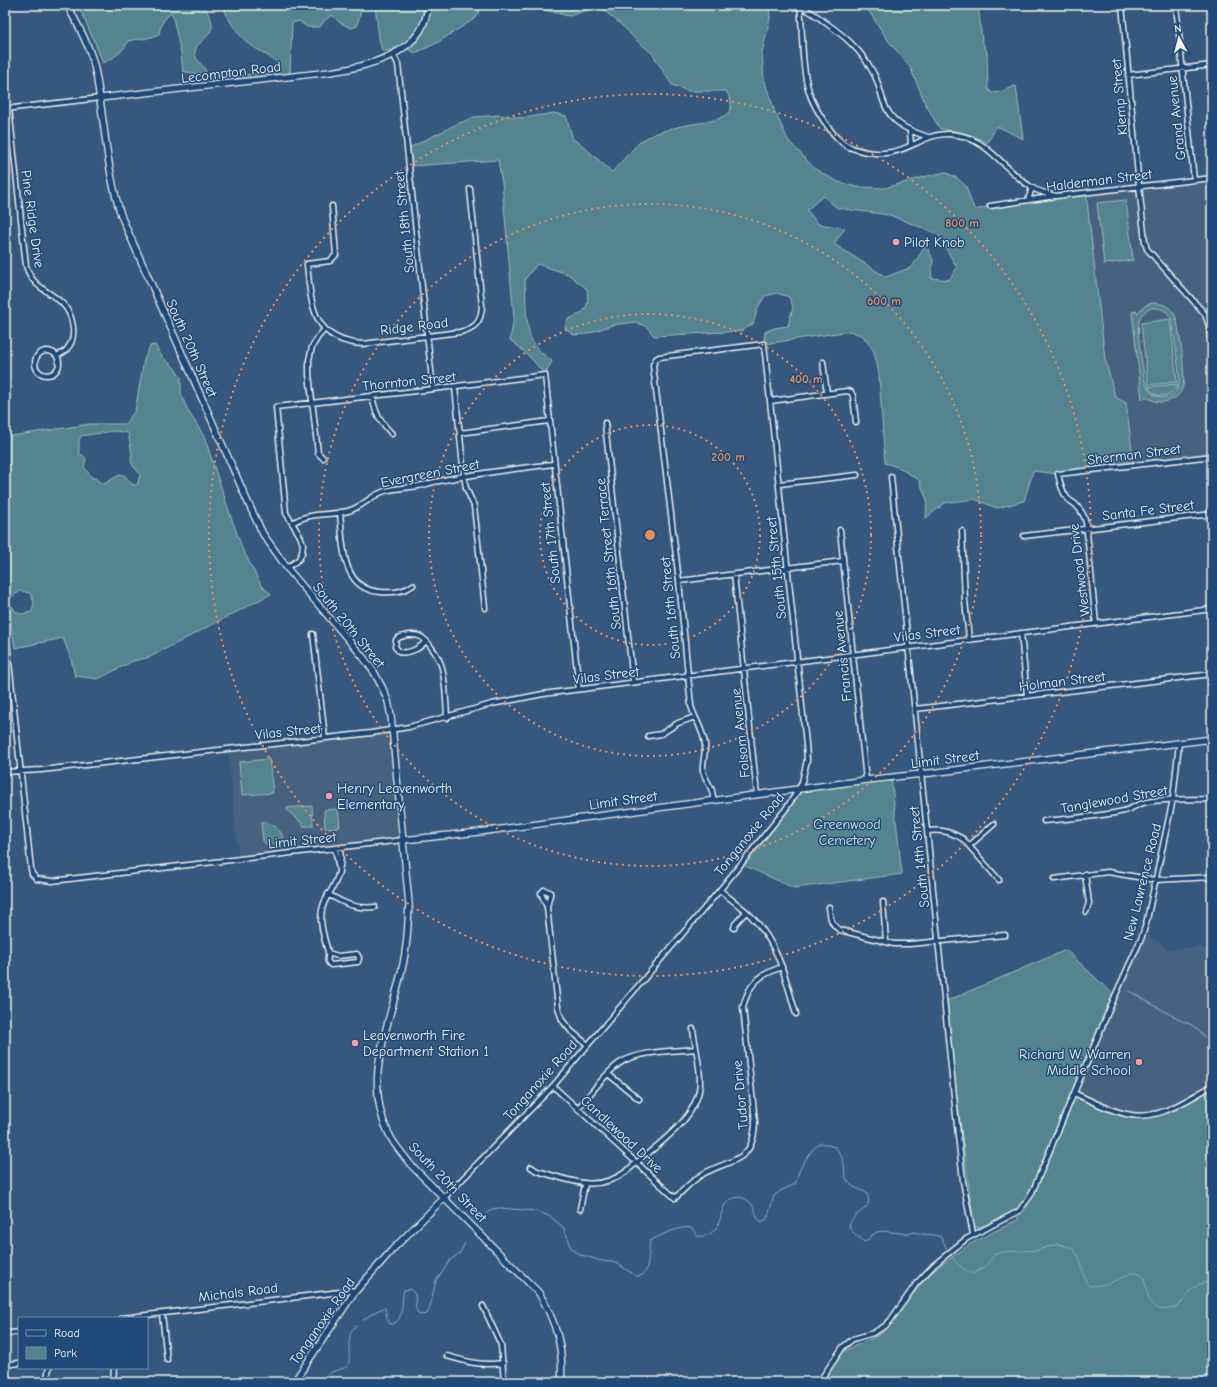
<svg xmlns="http://www.w3.org/2000/svg" width="1217" height="1387" viewBox="0 0 1217 1387" font-family="'Comic Neue',sans-serif">
<style>
.built{fill:#466281}
.green{fill:#52848f;stroke:#a3babc;fill-rule:evenodd}
.lines{fill:none;stroke-linecap:round;stroke-linejoin:round}
.stream{stroke:#8dabc0;stroke-width:1}
.street-casing{stroke:#f4f1e8;stroke-width:7}
.secondary-casing{stroke:#f4f1e8;stroke-width:8}
.street{stroke:#1f4a7a;stroke-width:4}
.secondary{stroke:#1f4a7a;stroke-width:5.5}
.ring{fill:none;stroke:#ec8e59;stroke-width:2;stroke-dasharray:2 4}
.poi-dot{fill:#ff9aa2;stroke:#1f4a7a;stroke-width:1.5}
.labels{text-anchor:middle;stroke-width:3;stroke-linejoin:round;paint-order:stroke}
.street-label{font-size:14px;fill:#f4f1e8;stroke:#1f4a7a}
.poi-label{font-size:14px;fill:#f4f1e8;stroke:#1f4a7a;text-anchor:start}
.park-label{font-size:14px;fill:#dce1db;stroke:#1f4a7a}
.centre{fill:#ec8e59;stroke:#1f4a7a;stroke-width:2}
.ring-label{font-size:12px;text-anchor:middle;font-weight:bold;fill:#ec8e59;stroke:#1f4a7a;stroke-width:3;stroke-linejoin:round;paint-order:stroke}
</style>
<rect width="100%" height="100%" fill="#36587e"/>
<filter id="ink" filterUnits="userSpaceOnUse"><feTurbulence type="fractalNoise" baseFrequency=".025" numOctaves="2"/><feDisplacementMap in="SourceGraphic" scale="8" xChannelSelector="R" yChannelSelector="G"/><feConvolveMatrix kernelMatrix="1 2 1 2 8 2 1 2 1" color-interpolation-filters="sRGB"/></filter>
<g filter="url(#ink)">
<!-- built -->
<path class="built" d="M1212 178V456L1134 466 1126 403 1115 397 1105 359 1086 193Z
M392 730 403 840 239 859 228 748Z
M1143 933 1165 946 1167 950 1201 947 1212 951V1086L1159 1113 1128 1115 1074 1094Z"/>
<!-- green -->
<path class="green" d="M78 5H204C214 25 217 27 200 43 198 45 196 47 195 51 193 60 204 64 206 72 199 78 191 71 183 72L181 53 172 13C163 18 161 25 159 34 147 40 140 38 128 41 124 52 113 58 103 63L96 45Z
M223 5H366L362 6 357 26 351 28 339 22 332 15 325 20 320 27H307L299 21 292 23 290 74 208 82 209 79 273 72 278 70 280 66C278 61 256 49 249 44 238 35 227 19 223 5Z
M375 5H424C423 11 422 18 420 24 414 37 397 52 382 51L379 38Z
M429 5H484L474 19 435 44 415 53 405 47 419 32Z
M519 5H769L770 18 762 52 764 80 775 112 788 140 815 169 836 181 856 187 885 188 920 178 945 172 957 178 966 186 970 199 975 210 990 206 1086 193 1105 359 1115 397 1126 403 1134 466 1058 474 1033 471 1024 501 997 508 974 499 945 503 926 518 927 500 919 480 898 467 885 463 879 374 874 351 863 336 850 331 764 344 765 332 774 328 788 326 793 307 789 297 777 293 765 296 758 307 753 324 741 331 654 336 647 327 636 322 612 325 587 334 574 335 565 328 568 319C585 313 590 308 587 289L568 274 537 264 525 279C526 296 525 326 532 341 537 350 545 356 552 361L545 375C534 361 524 350 510 340L514 317 502 183 498 160 411 166 409 148 455 125 474 117 499 115 524 118 554 113 566 116 573 139 582 145 612 172C621 163 634 146 644 139 656 132 679 126 693 124 705 122 719 121 728 113 734 108 730 96 726 91H688L672 85 652 53 636 40 627 30 604 10 594 8 569 16 541 9ZM823 196 837 208 890 215 938 234 957 268 949 280 931 278 933 260 926 245 912 267 886 277 834 244 845 228 818 224 807 210Z
M865 5H978L982 41 987 52 988 89 992 93C1001 93 1007 88 1016 86L1023 139 997 126 987 143C972 133 957 131 940 129L927 107 910 67 887 39Z
M1126 200 1133 260 1104 264 1097 203Z
M1153 303C1162 303 1169 306 1174 313 1179 321 1186 377 1183 386 1179 402 1158 407 1146 396V398L1142 399 1132 312 1137 311V313L1146 305ZM1152 308C1163 307 1170 313 1173 323 1174 337 1176 350 1178 364 1178 370 1180 377 1179 383 1176 404 1149 401 1145 381 1143 369 1135 327 1140 318 1142 313 1147 310 1152 308Z
M1170 319 1177 382 1148 385 1141 323Z
M155 345 163 358 173 366 181 378V394L188 411 204 436 230 514 242 548 261 585 271 594 150 657 133 661 98 679 75 676 71 659 63 638 15 648 11 624 7 620 6 609 9 606 13 607 15 611 21 614 32 612 34 602 30 593 21 591 7 599 5 581V437L90 424H125L135 411 144 360 150 346ZM113 431 124 432 128 433 132 453 131 460 133 466 140 474 138 483 136 485H133L124 475C114 474 111 483 102 484L95 478H92L84 467 86 459 84 456 79 453V440L81 436Z
M1178 384C1172 398 1156 400 1148 387Z
M269 759 273 793 242 795 239 762Z
M891 777 902 874 794 888 741 864 799 789Z
M312 806 313 826H303V824L287 810V808Z
M338 809 340 827 325 828 324 810Z
M261 822C273 822 283 830 284 843L266 844 263 841Z
M1066 950 1115 996 1074 1094 1128 1115 1159 1113 1212 1086V1314H1209L1212 1342V1382H826L830 1372 844 1351 881 1334 928 1275 970 1244 1019 1219 1014 1214 977 1228 974 1225 944 1002Z"/>
<g class="lines">
<!-- stream -->
<path class="stream" d="M1129 991 1178 1019 1192 1025 1198 1030 1212 1044
M487 1213 492 1209 499 1208 536 1211 551 1217 563 1227 569 1240 570 1246 574 1251 581 1255 602 1261 612 1262 618 1264 636 1276C651 1279 648 1251 650 1241 658 1236 682 1225 691 1228 694 1230 695 1233 697 1236 706 1238 717 1231 719 1222 722 1214 722 1205 730 1200 739 1194 750 1199 754 1208 757 1214 757 1226 767 1219L774 1196 780 1191 795 1184C797 1180 797 1176 799 1172 803 1162 812 1148 821 1143L835 1147C838 1150 844 1160 844 1164 845 1169 844 1175 847 1180 851 1188 861 1189 868 1194 868 1197 869 1201 868 1204 866 1211 842 1220 852 1231 855 1235 861 1238 864 1242L868 1240 871 1236 877 1232 883 1231 908 1234 914 1232 922 1234 935 1235 941 1237 948 1251
M950 1253C955 1263 963 1270 973 1274L985 1267 995 1254 1003 1252 1038 1250 1058 1244 1070 1247 1075 1251 1079 1257 1086 1282 1089 1286C1100 1286 1112 1283 1121 1278 1126 1276 1130 1272 1135 1273 1149 1273 1144 1294 1151 1303 1158 1312 1172 1311 1181 1303 1186 1298 1188 1290 1195 1287 1200 1283 1206 1282 1212 1281
M363 1320 378 1310 385 1308 387 1318 390 1324C405 1324 401 1300 404 1290L410 1289 415 1294 416 1309 419 1315 427 1314 430 1307 436 1280 444 1270 450 1260 460 1253 465 1243
M325 1382C325 1369 339 1372 348 1366 352 1353 344 1335 356 1326"/>
<!-- street casing -->
<g class="street-casing">
<path id="street" d="M800 5C803 34 801 64 809 92 814 108 833 138 847 146 860 152 878 155 892 152 917 147 929 130 958 135 990 141 1005 171 1031 187 1038 192 1048 194 1056 196
M1122 5 1139 186 1145 242 1147 249 1205 314 1209 326 1212 352
M1176 5 1194 180
M800 7C810 10 817 16 826 23 846 37 862 51 874 74 878 81 880 91 883 100 890 123 907 130 928 137
M393 54 398 64 433 389
M1128 75 1212 65
M9 108 26 266C33 288 47 289 62 303 73 314 78 337 67 349 65 352 60 354 57 356
M5 109 100 98
M910 131 911 145
M1028 200 1032 188
M332 206 336 255 330 261 307 264C311 304 312 341 363 344L460 332C476 328 481 322 482 306L470 189
M990 206 1056 196 1212 178
M35 363a12 12 0 1 1 24 0a12 12 0 1 1-24 0Z
M823 362 827 394
M455 387 464 476 466 488 474 506 485 608
M372 396C376 415 379 420 392 434
M770 401 847 391 851 392 853 396 856 422
M605 423 633 682
M460 433 549 421
M323 458 318 453 309 374V360L312 347 318 337 325 329
M891 477 956 1116 963 1181 973 1234
M779 484 857 475
M340 512C343 542 340 590 381 592 392 593 404 592 413 585
M292 523C309 512 329 516 348 511 363 507 371 495 385 491 396 488 407 488 418 486 425 485 432 482 439 481 477 473 515 469 553 464
M840 530 866 780
M962 531 965 601 969 639
M1024 536 1212 514
M287 568 299 559 302 553 303 544 300 536 286 513 276 407 433 389 545 375 579 689
M734 574 757 795
M679 581 843 561
M5 624 31 869 32 874 37 879 52 881 403 840
M1096 624 1086 522C1084 515 1081 510 1076 505 1074 503 1070 501 1068 499 1062 492 1060 483 1058 474L1212 456
M1021 633 1027 696
M313 634 325 738
M425 641C422 648 408 654 400 652L395 647 396 640 398 638C404 635 413 634 419 636 428 639 440 659 442 668 446 684 446 701 447 718
M915 709 1212 674
M648 736 661 734 678 723 695 717
M5 772 41 770 371 733 409 727 492 704 543 694 1212 609
M1044 821C1070 818 1100 817 1124 811 1132 809 1139 803 1147 802 1169 798 1190 800 1212 799
M928 831C941 829 952 832 963 839L999 880
M970 845 994 824
M335 848 339 870
M1085 874 1089 903 1086 912
M1054 879 1108 872 1155 880 1212 877
M720 890C730 899 742 907 751 916 779 945 785 977 796 1014
M328 894C345 904 355 909 375 907
M883 902 886 942
M547 907 541 893 544 890 550 892V895L547 907 558 1007 562 1020 571 1031 588 1045
M829 907C830 917 831 925 840 930L894 944H910L1005 935
M734 928 735 924 746 912
M328 953 338 956 357 954 359 958 358 962 331 965C325 961 329 958 328 952 324 937 318 921 323 906 325 899 330 893 333 887 340 874 342 862 340 848
M608 1074 639 1099
M553 1086 675 1198C684 1190 692 1180 703 1174 731 1158 754 1164 755 1122L743 1007C749 983 759 975 782 967
M1074 1093C1091 1101 1108 1110 1126 1114 1158 1122 1186 1100 1212 1086
M578 1108C591 1094 605 1073 620 1063 638 1051 674 1051 696 1049
M531 1167 537 1171C570 1180 596 1194 627 1171 653 1147 700 1120 700 1081 700 1064 695 1046 693 1029
M444 1198 553 1086 719 891 785 810 799 789 802 782 807 760 806 744 764 344 659 357 656 359 653 365 679 581 691 706C695 719 703 730 705 744 706 753 702 762 703 771 705 779 710 784 712 791 713 794 713 797 713 800
M580 1209 585 1184
M483 1306 501 1345 504 1382
M162 1313 167 1360
M122 1318 357 1290
M5 1334 19 1332
M447 1356C468 1362 481 1366 503 1363
M5 1365 19 1363
M46 1382 49 1368
M113 1382 114 1368
M819 1382 843 1347 853 1339 873 1333 885 1326 890 1321 916 1284 934 1265 966 1239 1019 1211 1031 1195 1115 996 1141 939 1146 924 1173 799 1179 743"/>
</g>
<!-- secondary casing -->
<g class="secondary-casing">
<path id="secondary" d="M67 5C76 21 85 37 91 55 96 69 98 85 100 100 106 139 109 180 122 218L251 509 263 534 287 568 363 657 374 672 382 687 388 701 391 716 409 904C408 927 407 950 401 973 389 1026 362 1081 389 1134 394 1145 403 1154 410 1164L539 1293C556 1322 564 1348 561 1382
M100 98 330 72C359 68 403 58 420 31 425 23 427 14 429 5
M403 840 479 832 866 780 922 774 1212 739
M294 1382 354 1293 392 1250 444 1198"/>
</g>
<!-- street -->
<use href="#street" class="street"/>
<!-- secondary -->
<use href="#secondary" class="secondary"/>
</g>
</g>
<!-- distance rings -->
<g class="ring">
<circle cx="650" cy="535" r="110"/>
<circle cx="650" cy="535" r="221"/>
<circle cx="650" cy="535" r="331"/>
<circle cx="650" cy="535" r="441"/>
</g>
<!-- markers -->
<g class="poi-dot">
<circle cx="896" cy="242" r="4"/>
<circle cx="329" cy="796" r="4"/>
<circle cx="355" cy="1043" r="4"/>
<circle cx="1139" cy="1062" r="4"/>
</g>
<g class="labels">
<!-- street labels -->
<g class="street-label">
<text transform="translate(231 72) rotate(-7)" y="5">Lecompton Road</text>
<text transform="translate(1119 97) rotate(-95)" y="5">Klemp Street</text>
<text transform="translate(1176 118) rotate(-96)" y="5">Grand Avenue</text>
<text transform="translate(1099 180) rotate(-7)" y="5">Halderman Street</text>
<text transform="translate(33 219) rotate(82)" y="5">Pine Ridge Drive</text>
<text transform="translate(404 222) rotate(-96)" y="5">South 18th Street</text>
<text transform="translate(414 326) rotate(-7)" y="5">Ridge Road</text>
<text transform="translate(192 348) rotate(66)" y="5">South 20th Street</text>
<text transform="translate(409 381) rotate(-6)" y="5">Thornton Street</text>
<text transform="translate(1134 454) rotate(-7)" y="5">Sherman Street</text>
<text transform="translate(430 473) rotate(-11)" y="5">Evergreen Street</text>
<text transform="translate(1148 510) rotate(-7)" y="5">Santa Fe Street</text>
<text transform="translate(550 533) rotate(-96)" y="5">South 17th Street</text>
<text transform="translate(608 554) rotate(-96)" y="5">South 16th Street Terrace</text>
<text transform="translate(776 568) rotate(-96)" y="5">South 15th Street</text>
<text transform="translate(1079 570) rotate(-97)" y="5">Westwood Drive</text>
<text transform="translate(670 608) rotate(-96)" y="5">South 16th Street</text>
<text transform="translate(349 625) rotate(51)" y="5">South 20th Street</text>
<text transform="translate(927 633) rotate(-7)" y="5">Vilas Street</text>
<text transform="translate(842 656) rotate(-96)" y="5">Francis Avenue</text>
<text transform="translate(606 675) rotate(-7)" y="5">Vilas Street</text>
<text transform="translate(1062 681) rotate(-7)" y="5">Holman Street</text>
<text transform="translate(288 731) rotate(-6)" y="5">Vilas Street</text>
<text transform="translate(740 733) rotate(-96)" y="5">Folsom Avenue</text>
<text transform="translate(945 759) rotate(-7)" y="5">Limit Street</text>
<text transform="translate(1114 799) rotate(-10)" y="5">Tanglewood Street</text>
<text transform="translate(623 800) rotate(-8)" y="5">Limit Street</text>
<text transform="translate(749 834) rotate(-51)" y="5">Tonganoxie Road</text>
<text transform="translate(302 840) rotate(-6)" y="5">Limit Street</text>
<text transform="translate(919 857) rotate(-96)" y="5">South 14th Street</text>
<text transform="translate(1142 882) rotate(-76)" y="5">New Lawrence Road</text>
<text transform="translate(540 1080) rotate(-48)" y="5">Tonganoxie Road</text>
<text transform="translate(740 1095) rotate(-95)" y="5">Tudor Drive</text>
<text transform="translate(622 1134) rotate(43)" y="5">Candlewood Drive</text>
<text transform="translate(448 1182) rotate(46)" y="5">South 20th Street</text>
<text transform="translate(238 1292) rotate(-7)" y="5">Michals Road</text>
<text transform="translate(322 1321) rotate(-55)" y="5">Tonganoxie Road</text>
</g>
<!-- poi labels -->
<g class="poi-label">
<text x="904" y="247">Pilot Knob</text>
<text x="337" y="793">Henry Leavenworth<tspan x="337" dy="16">Elementary</tspan></text>
<text x="363" y="1040">Leavenworth Fire<tspan x="363" dy="16">Department Station 1</tspan></text>
<text x="1131" y="1059" text-anchor="end">Richard W. Warren<tspan x="1131" dy="16">Middle School</tspan></text>
</g>
<!-- park labels -->
<g class="park-label">
<text x="847" y="829">Greenwood<tspan x="847" dy="16">Cemetery</tspan></text>
</g>
</g>
<circle cx="650" cy="535" r="6" class="centre"/>
<g class="ring-label">
<text x="962" y="227">800 m</text>
<text x="884" y="305">600 m</text>
<text x="806" y="383">400 m</text>
<text x="728" y="461">200 m</text>
</g>
<!-- margin -->
<rect width="1217" height="1387" fill="none" stroke="#1f4a7a" stroke-width="20"/>
<rect x="10" y="10" width="1197" height="1367" fill="none" stroke="#f4f1e8" stroke-width="1.5" filter="url(#ink)"/>
<!-- legend -->
<rect x="18" y="1317" width="130" height="52" fill="#1f4a7a" stroke="#748da6"/>
<rect x="26" y="1330" width="20" height="6" fill="#1f4a7a" stroke="#748da6"/>
<text x="54" y="1337" font-size="12" fill="#f4f1e8">Road</text>
<rect x="26" y="1347" width="20" height="12" fill="#52848f" stroke="#748da6"/>
<text x="54" y="1357" font-size="12" fill="#f4f1e8">Park</text>
<!-- north arrow -->
<g transform="translate(1179 38) rotate(353)" stroke="#1f4a7a" stroke-width="3" paint-order="stroke">
<path d="M0-3L7 15L0 10L-7 15Z" fill="#f4f1e8"/>
<text y="-6" font-size="11" font-weight="bold" text-anchor="middle" fill="#f4f1e8">N</text>
</g>
</svg>
